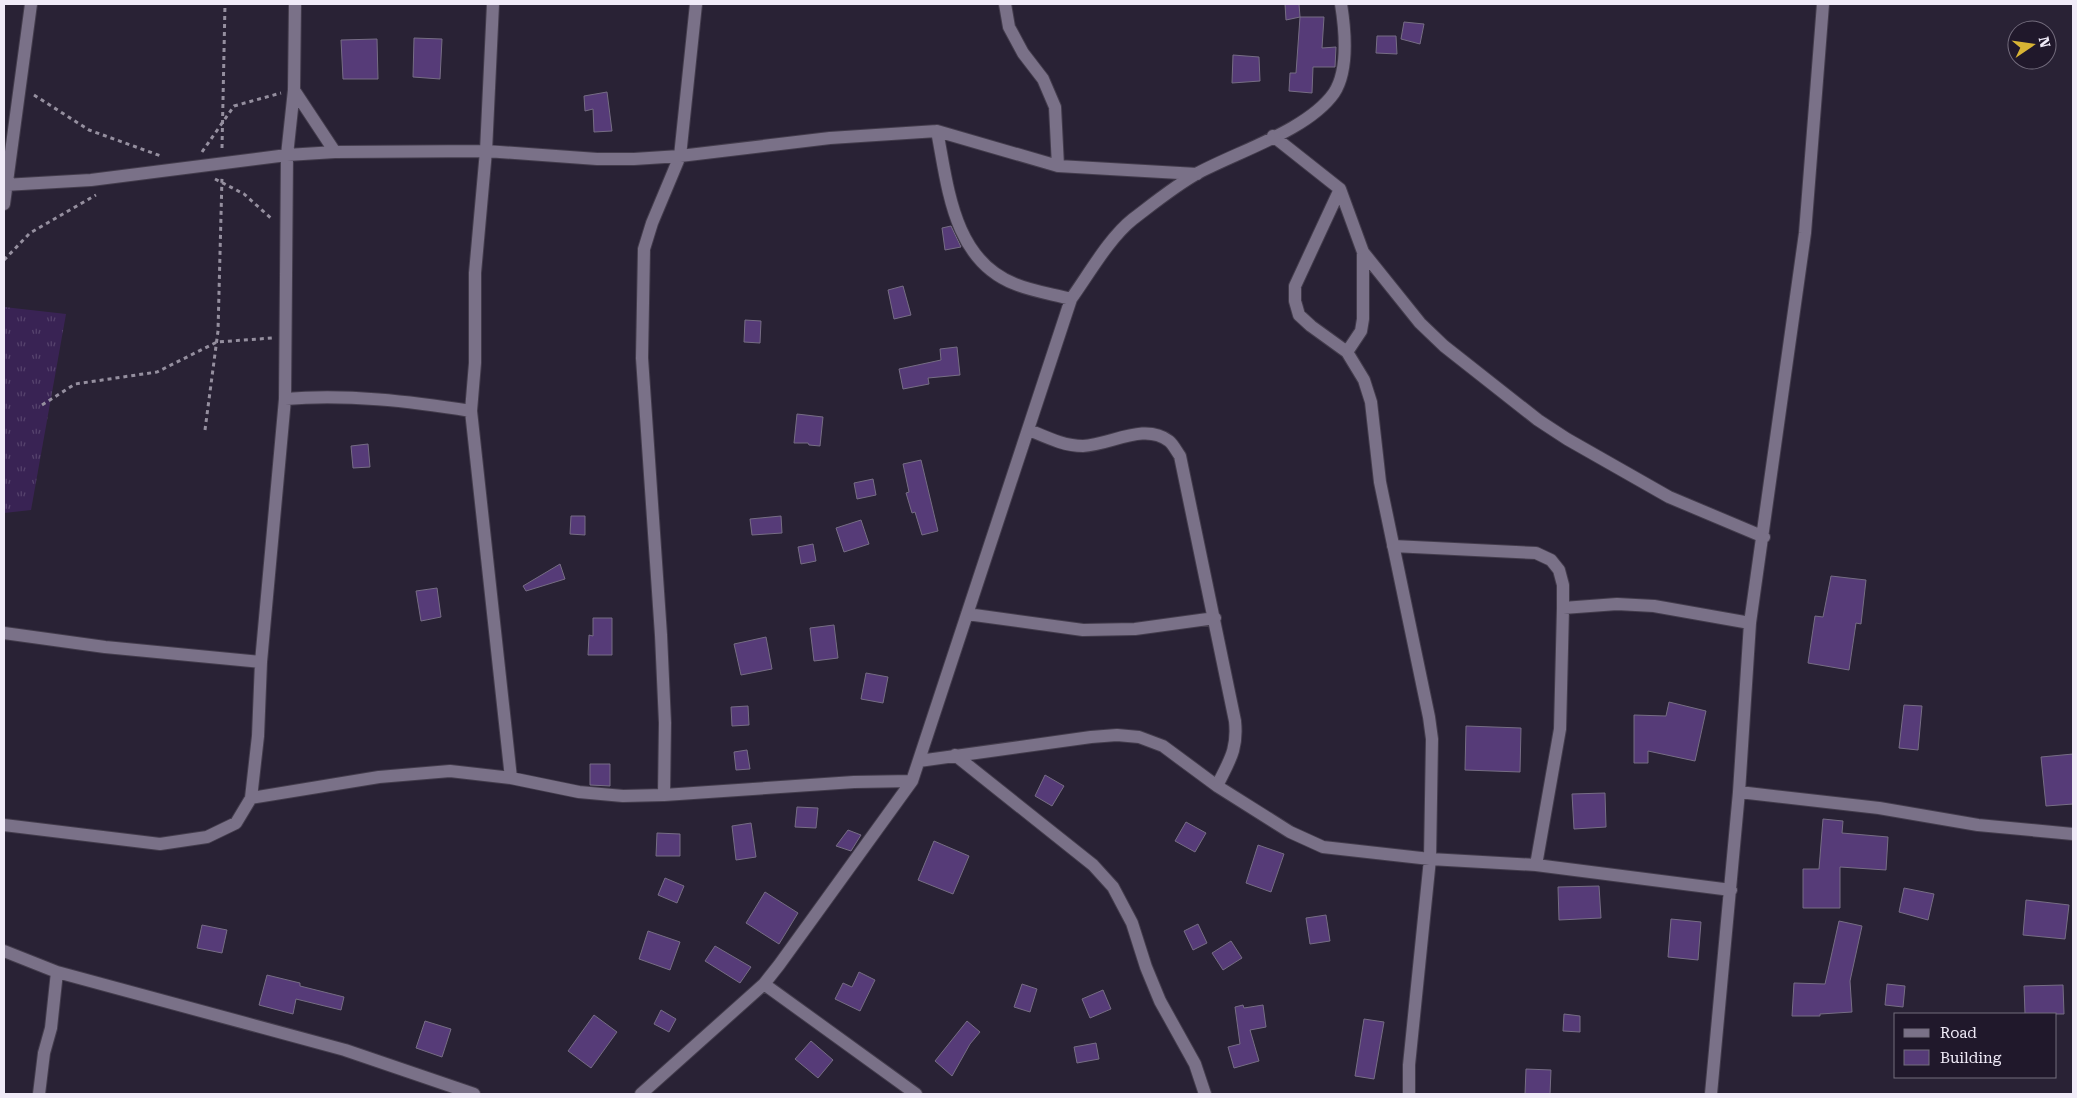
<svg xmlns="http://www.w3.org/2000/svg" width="2077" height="1098" viewBox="0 0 2077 1098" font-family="'Roboto Serif',serif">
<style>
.grass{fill:url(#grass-tufts)}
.building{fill:#563b78;stroke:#766d84}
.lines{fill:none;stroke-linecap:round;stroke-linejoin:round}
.minor-casing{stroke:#433c4c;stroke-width:14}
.path{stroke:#958f9f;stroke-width:3;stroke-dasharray:4 4;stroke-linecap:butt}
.minor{stroke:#7a7188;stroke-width:12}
</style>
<defs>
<pattern id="grass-tufts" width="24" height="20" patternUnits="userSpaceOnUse" patternTransform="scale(1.25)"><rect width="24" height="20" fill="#392354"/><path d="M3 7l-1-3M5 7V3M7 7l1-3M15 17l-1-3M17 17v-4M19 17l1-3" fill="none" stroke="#56436d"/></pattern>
</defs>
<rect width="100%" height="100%" fill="#292235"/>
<!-- grass -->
<path class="grass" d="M4 307 66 314 31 510 4 513Z"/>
<!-- building -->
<path class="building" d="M1285 4H1299L1300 17 1286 20Z
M1300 17H1324L1322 48 1336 47 1335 67H1313L1312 93 1289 91 1290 73H1296Z
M1404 22 1424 24 1420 44 1401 39Z
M1377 36H1396L1397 54 1376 53Z
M414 38 442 39 440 79 413 77Z
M377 39 378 79H343L341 40Z
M1233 55 1259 57 1260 81 1232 83Z
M607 92 612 131 594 132 593 109 585 111 584 96Z
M951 226 961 247 945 250 942 228Z
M903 286 911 315 894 319 888 290Z
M745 320 761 321 760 343 744 342Z
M957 347 960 375 928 378 929 384 903 389 899 369 941 360 940 349Z
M797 414 823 417 820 446 809 445 808 443H794Z
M368 444 370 467 353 468 351 446Z
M921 460 938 531 922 535 915 512 912 513 906 493 909 492 903 464Z
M873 479 876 495 857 499 854 483Z
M571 516H585V535L570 534Z
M781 516 782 533 752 535 750 519Z
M861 520 869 544 844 552 836 528Z
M813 544 816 561 801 564 798 547Z
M560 564 565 579 526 591 523 586Z
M1831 576 1866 580 1861 624 1856 623 1849 670 1808 663 1815 616 1823 617Z
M437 588 441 617 421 621 416 591Z
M593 618H612V655H588L589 635 593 636Z
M834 625 838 658 814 661 810 628Z
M766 637 772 669 741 675 734 644Z
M866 673 888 677 883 703 861 699Z
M1669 702 1706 711 1695 761 1648 751V763H1634V715L1666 716Z
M1904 705 1922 706 1918 750 1899 748Z
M748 706 749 725 732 726 731 707Z
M1466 726 1521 728 1520 772 1465 770Z
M747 750 750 769 736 770 734 752Z
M2073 754V804L2046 806 2041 757Z
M590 764H610V786L590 785Z
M1045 775 1064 786 1052 806 1035 796Z
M1605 793 1606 827 1574 829 1572 794Z
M797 807 818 808 816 828 795 827Z
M1823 819 1843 821 1842 833 1888 837 1886 870 1840 867V908H1803V869H1819Z
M1186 822 1206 833 1195 852 1175 841Z
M751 823 756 857 736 860 732 826Z
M848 830 861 835 851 851 836 846Z
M657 833 680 834V856H656Z
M934 841 969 856 953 894 918 880Z
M1258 845 1284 854 1271 892 1246 883Z
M665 878 684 886 677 903 658 895Z
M1599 886 1601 918 1559 920 1558 887Z
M1904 888 1934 894 1928 920 1899 912Z
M765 892 798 913 779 944 746 923Z
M2026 900 2069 905 2065 939 2023 935Z
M1326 915 1330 941 1310 944 1306 918Z
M1671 919 1701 922 1698 960 1668 957Z
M1839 921 1862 926 1850 981 1852 1012 1820 1014V1016H1792L1794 983 1825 984Z
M1198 924 1207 943 1193 950 1184 931Z
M202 925 227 930 222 953 197 948Z
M648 931 680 942 670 970 639 959Z
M1231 941 1242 958 1223 970 1212 953Z
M715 946 751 967 740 983 705 961Z
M859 972 875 980 860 1011 835 999 843 983 852 987Z
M267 975 300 983V986L344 997 341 1010 296 999 293 1014 259 1005Z
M1022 984 1037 989 1030 1012 1014 1007Z
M1887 984 1905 986 1903 1007 1885 1005Z
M2063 985 2064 1014H2025L2024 986Z
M1103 990 1111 1009 1090 1018 1082 999Z
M1243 1005 1244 1008 1263 1005 1266 1027 1250 1030 1259 1061 1234 1068 1228 1047 1240 1044 1235 1007Z
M661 1010 676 1019 669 1032 654 1024Z
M1564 1014 1580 1016V1032L1563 1031Z
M594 1015 617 1032 591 1068 568 1051Z
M1364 1019 1384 1022 1374 1079 1355 1076Z
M425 1021 451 1029 442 1057 416 1048Z
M967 1021 980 1032 970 1044 952 1076 935 1061Z
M811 1041 833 1060 818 1078 795 1059Z
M1096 1043 1099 1059 1077 1063 1074 1047Z
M1526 1069 1551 1070 1550 1094H1525Z"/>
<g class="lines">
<!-- minor casing -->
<g class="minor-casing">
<path id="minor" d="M493 4 486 151 475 273V363L471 411 511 778
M1005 4 1009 27 1023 53 1043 79 1055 107 1058 166
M294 90 335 152
M937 131C948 187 953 260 1015 284 1032 291 1052 294 1071 299
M1273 136 1340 189 1363 252 1420 323 1444 346 1538 420 1567 439 1669 497 1764 537
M4 185 91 180 287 155 335 152 486 151 597 159H634L680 156 830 138 937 131 1058 166 1197 174
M1340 189 1295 286V301L1299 315 1311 326 1347 352 1364 380 1371 402 1380 482 1429 717 1432 739 1430 859 1409 1065V1094
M4 204 31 4
M1347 352 1361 331 1363 319V252
M285 399C347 394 409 401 471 411
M1029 430C1046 437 1064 446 1083 446 1111 445 1144 422 1169 441 1173 444 1177 452 1180 456L1235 721C1238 750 1229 761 1217 786
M1393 546 1536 553 1551 560 1559 570 1563 585V608L1560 729 1536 865
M1563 608 1617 604 1654 606 1750 623
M967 614 1083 630 1135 629 1215 618
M4 633 105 647 261 662
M955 755 1093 865 1113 887 1132 923 1146 967 1160 1001 1195 1064 1205 1094
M919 761 1091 737 1117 735 1139 737 1163 746 1217 786 1290 832 1323 847 1430 859 1536 865 1731 890
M1739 792 1879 808 1978 825 2073 834
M664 795 665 723 661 635 642 358 644 249 652 223 680 156 696 4
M251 798 258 736 261 662 285 399 287 155 294 90 295 4
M4 825 160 844 207 837 236 823 251 798 379 777 450 771 511 778 579 792 623 796 664 795 854 782 912 781
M4 951 57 972 345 1050 474 1094
M764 984 916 1094
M39 1094 44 1053 51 1028 57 972
M641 1094 764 984 779 965 912 781 1071 299C1089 274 1109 238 1133 219 1154 203 1176 185 1198 173 1239 151 1308 130 1334 93 1349 70 1345 29 1341 4
M1711 1094 1739 792 1750 623 1805 233 1823 4"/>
</g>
<!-- path -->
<path class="path" d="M34 95 89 130 161 156
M222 148 225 4
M202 152 234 106 281 93
M215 179 244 194 273 220
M4 260 30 233 96 195
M42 405 75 384 157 372 217 342 272 338
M205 430 218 331 222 177"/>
<!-- minor -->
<use href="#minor" class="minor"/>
</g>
<!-- border -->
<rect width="2077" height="1098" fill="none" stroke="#f0ebf8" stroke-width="10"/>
<!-- legend -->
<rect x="1894" y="1013" width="162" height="65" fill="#20182b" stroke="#736c7d"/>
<rect x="1904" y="1029" width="25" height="8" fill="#7a7188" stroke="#736c7d"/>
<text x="1940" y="1038" font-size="15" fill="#f0ebf8">Road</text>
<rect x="1904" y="1050" width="25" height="15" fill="#563b78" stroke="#736c7d"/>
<text x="1940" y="1063" font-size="15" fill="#f0ebf8">Building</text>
<!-- north arrow -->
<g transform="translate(2032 45) rotate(77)"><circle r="24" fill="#20182b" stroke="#736c7d"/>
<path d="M0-4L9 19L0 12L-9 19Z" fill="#d8b434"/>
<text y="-8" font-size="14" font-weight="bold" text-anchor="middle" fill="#f0ebf8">N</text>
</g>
</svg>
